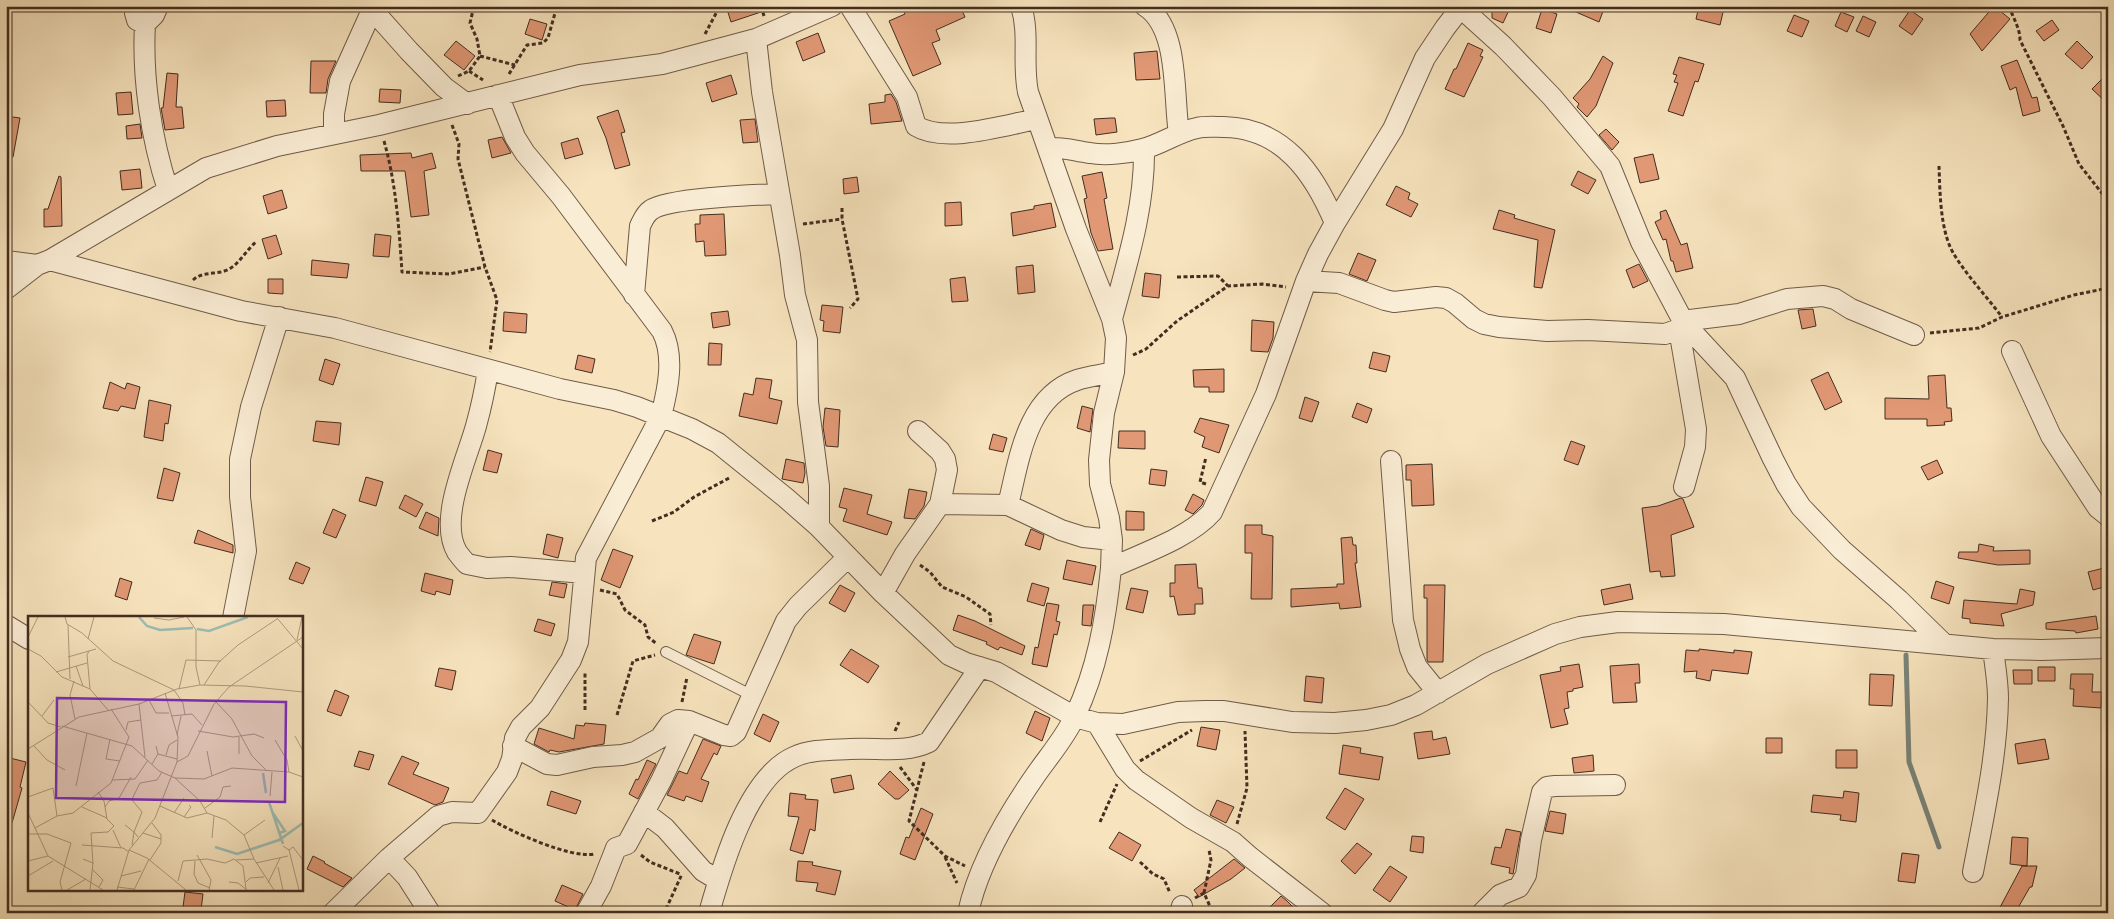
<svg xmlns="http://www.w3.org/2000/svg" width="2114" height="919" viewBox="0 0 2114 919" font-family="'Libre Caslon Text',serif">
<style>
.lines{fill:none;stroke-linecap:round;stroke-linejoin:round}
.stream{stroke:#798479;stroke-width:5}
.building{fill:#e19875;stroke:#432d20}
.service-casing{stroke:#705b48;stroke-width:12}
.minor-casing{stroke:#705b48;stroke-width:22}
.path{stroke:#432d20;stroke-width:3;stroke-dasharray:4 2.5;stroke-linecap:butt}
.service{stroke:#faedd5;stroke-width:10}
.minor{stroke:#faedd5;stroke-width:20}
.inset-river{fill:none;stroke:#9dbeb5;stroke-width:2.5}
.inset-road{fill:none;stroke:#af9b7f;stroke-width:1}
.view{fill:#7b2cbf;fill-opacity:0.15;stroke:#7b2cbf;stroke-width:2.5}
.inset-edge{fill:none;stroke:#432d20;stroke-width:2.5}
</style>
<rect width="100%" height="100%" fill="#f7e4be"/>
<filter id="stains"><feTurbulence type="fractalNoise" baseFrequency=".004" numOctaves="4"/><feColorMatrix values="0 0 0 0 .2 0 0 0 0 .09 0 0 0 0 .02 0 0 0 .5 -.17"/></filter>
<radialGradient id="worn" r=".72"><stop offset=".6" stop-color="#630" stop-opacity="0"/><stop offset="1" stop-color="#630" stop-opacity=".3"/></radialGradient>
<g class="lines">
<!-- stream -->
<path class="stream" d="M1906 655 1909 762 1939 847"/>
</g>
<!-- building -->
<path class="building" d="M726 6H770V9L731 22Z
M902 6H925L927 11 937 6H960L965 17 936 30 940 40 932 43 941 64 913 76 889 21 905 14Z
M1492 6H1511L1503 23 1492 18Z
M1562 6H1605L1599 22Z
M1699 6 1724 8 1720 25 1696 19Z
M1994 6 2010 19 1982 51 1970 34Z
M1542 9 1557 14 1551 33 1536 28Z
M1910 10 1923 19 1912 35 1899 26Z
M1841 12 1854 17 1847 32 1835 26Z
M1794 15 1809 21 1802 37 1787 31Z
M1863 16 1876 22 1869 37 1856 31Z
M530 19 547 24 542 40 525 34Z
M2052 20 2059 30 2044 41 2036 31Z
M818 33 825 52 803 61 796 42Z
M456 41 475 56 464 70 444 55Z
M2077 41 2093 57 2082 69 2065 54Z
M1468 43 1483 50 1480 56 1483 57 1464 97 1445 89 1454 69H1456Z
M1157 51 1160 79 1136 80 1134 53Z
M1603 56 1613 63 1596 106 1587 117 1577 107 1579 104 1573 98 1590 79Z
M1679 57 1704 64 1698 82 1695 81 1683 116 1668 111 1678 83 1674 82 1677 75 1673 74Z
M2017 60 2032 98 2037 97 2040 111 2023 116 2016 87 2010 90 2001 66Z
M311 61H336L328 79 326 93H310Z
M167 73 178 74 176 107H182L184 128 165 130 161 108H163Z
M2108 73V104L2092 89Z
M731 75 737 94 712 102 706 83Z
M380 89 401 90 400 103 379 102Z
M131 92 133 114 118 115 116 93Z
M891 94 896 102 902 121 871 124 869 104 885 102V95Z
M285 100 286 116 267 117 266 101Z
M618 110 625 132 621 133 630 165 615 169 606 138 597 117Z
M6 116 20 118 13 157H6Z
M1111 118H1115L1117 132 1096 135 1094 119Z
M755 119 758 142 743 143 740 120Z
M140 124 142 138 127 139 126 126Z
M1606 129 1619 142 1612 150 1599 135Z
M502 137 511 153 492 158 488 140Z
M578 138 583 154 565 159 561 143Z
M411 153 412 158 432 153 436 168 424 171 429 215 411 217 405 171H361L360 155Z
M1653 154 1659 179 1640 183 1634 158Z
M140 169 142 188 122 190 120 171Z
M1578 171 1596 180 1588 194 1571 185Z
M1102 172 1107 198 1104 199 1113 249 1098 251 1091 233 1084 199 1087 198 1082 176Z
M59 176 61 177 62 226 44 227V209H48Z
M857 177 859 192 844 194 843 179Z
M1396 186 1410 193 1408 199 1418 204 1411 217 1386 205Z
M282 190 287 208 268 214 263 196Z
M961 202 962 225 945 226V203Z
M1051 203 1056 227 1013 236 1011 213 1034 209V206Z
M1499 210 1515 215 1514 218 1555 230 1542 288 1534 287 1538 240 1493 229Z
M1666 210 1681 245 1687 243 1693 268 1676 272 1673 261H1671L1666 239 1663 240 1655 222 1661 219 1660 212Z
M724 214 726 255 705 256 704 241 696 242 695 224H700V215Z
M375 234 391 236 389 257 373 256Z
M276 235 282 254 268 259 262 239Z
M1358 253 1376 260 1367 281 1349 274Z
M312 260 349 264 347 278 311 275Z
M1639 264 1648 281 1633 288 1626 270Z
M1033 265 1035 292 1018 294 1016 267Z
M1145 273 1161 275 1159 298 1142 296Z
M965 277 968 301 952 302 950 279Z
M268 279H283V294L268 293Z
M822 305 843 307 840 333 823 331 824 321 820 320Z
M1813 309 1816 326 1802 329 1798 310Z
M728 311 730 325 713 328 711 313Z
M504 312 527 314 526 333 503 331Z
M1252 320 1274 322 1273 338 1268 352 1251 351Z
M709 343 722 344 721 365H708Z
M1373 352 1390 356 1386 372 1369 368Z
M578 355 595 359 592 373 575 369Z
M325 359 340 364 333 385 319 380Z
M1224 369V392H1209V387H1194L1193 370Z
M1828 372 1842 402 1825 410 1811 380Z
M1945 375 1947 408H1951L1952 421 1944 422 1945 425 1927 426V419H1885V398L1929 399 1928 376Z
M756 378 772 380 769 398 782 401 777 424 739 416 744 393 753 395Z
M110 382 125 389 127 383 140 387 135 409 121 406 118 411 103 408Z
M1305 397 1319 402 1312 422 1299 418Z
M149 400 171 405 168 424 165 423 163 441 144 437Z
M1357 403 1372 409 1367 423 1352 417Z
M1082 406 1093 409 1090 432 1077 428Z
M825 408 840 410 838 447 826 446 823 427Z
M1200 418 1229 425 1219 453 1202 447 1205 437 1194 432Z
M316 421 341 423 339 445 313 441Z
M1119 431H1145V449L1118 448Z
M993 434 1007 438 1003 452 989 449Z
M1571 441 1585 446 1578 465 1564 460Z
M488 450 502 454 497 473 483 470Z
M786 459 804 463 805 473 803 483 782 479Z
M1937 460 1943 473 1928 480 1921 467Z
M1432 464 1434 505 1412 506 1411 480H1406V465Z
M164 468 180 473 173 501 157 498Z
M1151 469 1167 471 1165 486 1149 484Z
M366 477 383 482 376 506 359 501Z
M844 488 872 495 867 514 892 522 887 535 843 521 847 509 839 507Z
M909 489 927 492 924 506 915 519 904 518Z
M1193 494 1204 500 1202 505 1193 514 1185 510Z
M405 495 423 504 416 517 399 508Z
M1681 498 1683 499 1694 527 1671 535 1675 576 1661 577 1660 571 1650 572 1642 508 1658 506Z
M333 509 346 515 336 538 323 533Z
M1126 511 1144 512V530H1126Z
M426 512 439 518 438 536 419 528Z
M1245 525H1262V534L1273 536 1272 599H1251L1252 553H1245Z
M1031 529 1044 535 1040 550 1025 545Z
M198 530 233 545V553L194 543Z
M547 534 563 538 558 558 543 554Z
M1352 537 1353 545H1356L1357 563H1355L1361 607 1340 609 1339 603 1291 607V589L1337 587V584H1344L1341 538Z
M1979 544 1994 547 1993 551 2030 550V564L1998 565 1958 558 1959 552H1978Z
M613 549 633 556 620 588 601 580Z
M1067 560 1096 566 1092 585 1063 579Z
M296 562 310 568 303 584 289 579Z
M1196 564 1198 588H1202L1203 604H1195V614L1178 615 1174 596 1170 597V583H1175V565Z
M2108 567V586L2093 590 2088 572Z
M425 573 453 580 450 595 436 591 435 595 421 591Z
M120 578 132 582 127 600 115 596Z
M1936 581 1954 587 1949 604 1931 598Z
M552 582 567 584 564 598 549 595Z
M1032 583 1049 588 1044 606 1027 601Z
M1630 584 1633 599 1604 605 1601 590Z
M840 585 855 593 845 612 829 603Z
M1424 585H1445L1443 662H1428L1427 660V598H1424Z
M1131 588 1148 591 1143 613 1126 609Z
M2020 589 2035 592 2033 605 2001 614 2004 626 1970 623V619L1962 618 1964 600 2017 604Z
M1047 603 1059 605 1056 621 1060 622 1057 635 1054 634 1047 667 1032 664 1035 647 1038 648Z
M1083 605H1094L1091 626 1082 625Z
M958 615 975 621 1025 646 1022 655 1000 647 998 650 986 644 987 642 953 630Z
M2096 616 2098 629 2076 633 2075 631 2046 629V623Z
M538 619 555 624 551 636 534 631Z
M694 634 721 642 714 664 686 655Z
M851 649 879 666 868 683 840 665Z
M1699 649 1734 653V650L1752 652 1748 674 1712 670 1710 681 1696 678 1697 671 1684 672 1686 650 1699 651Z
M1579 664 1583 687 1573 689V691L1567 692 1569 708 1564 709 1568 724 1551 728 1540 675 1561 671 1560 667Z
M1639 664 1640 683H1635L1637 702 1613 703 1610 666Z
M2038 667H2055V681H2038Z
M439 668 456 671 452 690 435 686Z
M2013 670H2032V684H2014Z
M1870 674 1894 675 1892 706 1869 705Z
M2071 674H2093L2092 692H2102L2101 708 2073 706 2074 689H2070Z
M1306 676 1324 678 1322 703 1304 701Z
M335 690 349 696 341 716 327 711Z
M1035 711 1050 718 1042 741 1026 733Z
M763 714 779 722 770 742 754 734Z
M585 723 606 725 604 744 559 752 550 750 549 752 534 744 539 728 574 739 576 725 584 726Z
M1201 727 1220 730 1216 750 1197 746Z
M1432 731 1433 740 1446 737 1450 754 1418 759 1414 733Z
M1766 738H1782V753H1766Z
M703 739 721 746 717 755 714 753 701 779 709 782 702 802 686 796 684 801 667 795 679 771 687 774Z
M2045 739 2049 759 2018 764 2015 744Z
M1343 745 1361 748 1360 753 1383 757 1379 780 1339 774Z
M1836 750H1857V768H1836Z
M359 751 374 755 369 770 354 766Z
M1593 755 1594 771 1574 773 1572 758Z
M402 756 419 763 413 774 449 788 443 802 435 805 388 784Z
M10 758 26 762 20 787 22 788 12 823 6 822V772Z
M647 760 656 764 638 799 629 794 636 779 638 780Z
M890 771 909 790 899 799H895L878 784Z
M851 775 854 789 834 793 831 779Z
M1345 788 1364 799 1345 830 1326 818Z
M551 791 581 801 576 814 547 805Z
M1844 791 1859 793 1856 822 1840 820 1841 815 1811 812 1813 795 1843 798Z
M790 793 806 795 805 799 818 800 815 831 810 829 803 854 790 850 799 817 788 816Z
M1217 800 1234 807 1226 823 1210 815Z
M921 808 933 814 915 860 900 854 906 837 909 838Z
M1550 811 1566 814 1563 834 1545 831Z
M1506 829 1521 832 1513 874 1509 873 1510 868 1491 864 1495 847 1501 848Z
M1119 832 1141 845 1132 861 1109 848Z
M1412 836 1424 837 1423 853 1410 851Z
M2012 837 2028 838 2027 866 2010 864Z
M1357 843 1372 854 1355 874 1341 861Z
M1902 853 1919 855 1915 883 1898 881Z
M313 856 325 862 324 863 352 878 343 887 307 869Z
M1234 859 1245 868 1231 879 1199 897 1194 890Z
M798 861 813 862 812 865 841 871 835 895 816 891 818 883 796 881Z
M1390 866 1407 877 1390 902 1373 890Z
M2022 866H2037L2032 887H2030L2015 913H1997Z
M562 885 583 894 575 910 555 901Z
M185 892 203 894 201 910 183 907Z
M1281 896 1287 901 1299 913H1264Z"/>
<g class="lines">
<!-- service casing -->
<g class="service-casing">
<path id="service" d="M666 652 753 696"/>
</g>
<!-- minor casing -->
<g class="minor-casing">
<path id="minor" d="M135 6V13L137 20 145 24C142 78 151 138 168 190
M369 6 409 51 444 87 467 104
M850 6 907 97 916 126C945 144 1005 125 1037 119
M1021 6C1030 34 1022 63 1028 92L1076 229 1112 319 1116 338 1114 372 1104 413 1099 460 1100 484 1109 518 1112 540 1111 568
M1145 6C1180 28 1173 97 1179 134
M1461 8 1503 46 1552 97 1610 166 1641 242 1684 323 1735 378 1773 459 1786 484 1801 507 1842 550 1899 600 1943 643
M145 24 154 15 158 6
M756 39 762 92 790 255 795 295 807 340 808 402 819 486V527
M334 133V114L340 81 372 10
M1049 148C1066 147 1074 151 1090 153 1106 156 1128 153 1143 149 1162 144 1178 132 1197 128 1205 126 1215 127 1224 127 1283 128 1314 173 1335 223
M50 260 241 311 335 328 560 389 614 400 637 407 692 429 718 443 786 498 819 527 883 593 949 655 966 663 996 672 1075 717 1097 723 1123 724 1178 712 1205 711H1224L1292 722 1335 723 1366 720 1391 715 1416 705 1487 664 1555 634 1580 627 1618 622 1724 624 1993 649 2041 650 2108 648
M6 261 37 265
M1306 281 1339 283 1385 300 1394 302 1436 297 1446 298 1455 303 1474 319 1484 324 1499 327 1547 331 1588 330 1665 334 1679 329 1684 323 1690 320 1739 314 1787 299 1823 296 1835 299 1851 309 1914 335
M6 289 37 265 50 260 206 168 277 146 379 125 580 75 662 64 696 55 756 39 832 6
M634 295 640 226C643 220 645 214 651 210 668 198 754 195 778 194
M1112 319C1127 263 1145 207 1144 149
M1679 329 1696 429 1695 447 1684 487
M2012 351 2051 436 2098 508 2108 516
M488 370C485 389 481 408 476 426 467 459 438 519 457 552 460 556 463 560 467 564L487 568 511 567 584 573
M1391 461 1403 620 1410 649 1417 667 1438 693
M940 504 1008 505 1061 530 1083 537 1112 540
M1008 505C1019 461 1026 397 1077 380 1089 376 1102 375 1114 372
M883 593 905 554 940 504 947 470 945 459 940 451 918 431
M233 618 246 551 240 497V459L251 407 279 317
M6 625 29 639
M1097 723 1125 769 1136 780 1191 818 1233 842 1250 857 1322 913
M513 746 547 764 557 765 593 757 622 755 635 752 660 738 670 724 678 720 689 721 724 735 731 736 736 732 786 621 798 606 848 557
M644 812 665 828 703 871 718 880
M389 858 407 877 430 913
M1973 872C1984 814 1997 757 1998 698 1998 682 1995 665 1993 649
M333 913 389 858 438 816 452 812 478 813 507 772 512 759 515 738 521 727 540 708 571 660 578 642 586 558 661 416C668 389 675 356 662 331L561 196 525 153 515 137 498 95
M586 913 601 886 616 848 627 844 661 781 689 721
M709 913C722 867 747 778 794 757 810 749 833 750 850 749 877 747 904 754 929 742L980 667
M968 913C978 866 1008 815 1035 776 1048 757 1065 738 1075 716 1097 670 1106 619 1111 568 1143 553 1189 538 1212 512L1266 394 1306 281 1318 254 1335 223 1393 129 1425 58 1445 28 1462 6
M1180 913 1182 906
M1482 913 1500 895 1519 887 1526 875 1531 840 1542 792 1547 787 1555 786 1615 785"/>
</g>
<!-- path -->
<path class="path" d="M761 6 764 16
M2009 6C2013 18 2020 28 2020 40L2063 126 2079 164 2108 201
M705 34 720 6
M480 56 515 65
M469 71 483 80
M509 74 527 45 543 43 548 38 557 6
M458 76 469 71 480 56 477 39 470 23 474 6
M452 125 459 144 458 159 485 267 497 300 490 352
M384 141C396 183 399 228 402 272L449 274 485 267
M1939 166C1940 193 1940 233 1955 256 1969 278 1987 297 2002 317
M842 208V219L858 299 850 308
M803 224 842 219
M1177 277 1218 276 1228 286
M193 280C203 271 216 275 227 270 239 265 246 250 256 242
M1930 333 1979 328 2002 317 2074 295 2108 288
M1133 355 1146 349 1177 321 1228 286 1262 284 1286 287
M1206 484 1200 482 1206 457
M652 521 674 512 694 497 731 477
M920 565 930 572 942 587 966 597 990 614 991 625
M600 590 617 594 625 610 645 625 648 637 657 644
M682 702 687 677
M585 710V671
M617 715 633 661 655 655
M895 731 899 722
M1140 761 1192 730
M924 762 909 821 945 856 965 866
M900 767 917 790
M492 820C512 832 572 859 594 854
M1100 822 1117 784
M1237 824 1247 788 1245 731
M641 855 650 862 680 874
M945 857 957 883
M1140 862 1153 874 1164 879 1170 893
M1204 893 1211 860 1209 850
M1195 898 1204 893 1213 913
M666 909 682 874"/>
<!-- service -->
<use href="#service" class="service"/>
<!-- minor -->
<use href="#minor" class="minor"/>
</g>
<!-- overview -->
<g transform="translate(28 616)">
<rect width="275" height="275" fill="#f7e4be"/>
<path class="inset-river" d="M111 1 119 10 132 14 165 12M169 13 181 15 220 1M235 157 238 177M241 186 255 228M245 197 257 215 251 217M187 231 209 238 251 224 275 207"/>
<path class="inset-road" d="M37 1 39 8 54 17 85 45 146 74 155 87 157 99M159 1 168 14V51L172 69M126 2 141 4 156 1M249 2 275 33M40 9 42 63M0 21 10 1M60 23 66 1M269 24 274 1M0 33 13 40 34 61 62 73 80 94M61 35 59 39 62 73M40 41 68 33M48 50 55 70M28 56 59 47M46 65 42 79 47 103M176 69 191 46 210 29 249 3M151 73 158 44 193 45M137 77 150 121 149 146M121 84 128 97H141M0 86 20 107 33 111M188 86 204 103 224 140 239 155M111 88 117 141M14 100 26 84M143 100 164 98 174 109M34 110 104 130 131 155 147 162 176 163 204 152 261 156 275 161M98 114 100 106 113 104M170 115 205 121 226 118 236 122M149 119 153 100M267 120 275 135M211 121V138M82 123 78 143 92 145M247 124 259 144 261 156M6 130 19 144 37 154M0 133 51 101 111 88 149 73 172 69 217 70 275 76M179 135 184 160M130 138 149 143M138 139 141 129 149 124M124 148 130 138 128 130M147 162 172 185 179 197 198 204 216 219 226 243 246 274M84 164 107 163 120 144M48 170 59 117M242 180 244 156M0 181 25 172 29 200M132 190 159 202 179 197M54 191 79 202M77 191 81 185 91 182 103 161M177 192 192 181 195 171 203 170M0 197 20 240 75 274M146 197 156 182M156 201 163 191 161 189M97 209 106 216 104 229M7 212 29 200 45 197 83 167 101 121 83 93M85 214 93 232M115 217 133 223M0 218H19L43 227 32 266 34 274M216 219 237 204M110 221 106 216 114 196 104 184 106 179 112 167 129 164 134 156M184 222 186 200M54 229 95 232 101 236M255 230 261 234 271 274M101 234 119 242 158 274M261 234 265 231 275 244M169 239 183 264 181 274M55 243 65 247 62 274M122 244 133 227V219L124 207M208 244 226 243M0 245 20 240M167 245 166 258 170 267 182 272M228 247 260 240M65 248 63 217 80 216 86 210 79 203 76 185 70 176M250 251 255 274M65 254 75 264 71 271M0 260 25 245M93 260 113 255M150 265 155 245 179 243 197 247 206 243 215 250 218 273M201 266 210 267 219 274M218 266 222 262 236 261M240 267 252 242M89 271 106 273M39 274 58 263M89 274 101 234 127 202 149 146 160 140 186 88 201 71 275 21M106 274 121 243"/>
<path class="view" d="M29 82 258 86 257 186 28 182Z"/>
<rect width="275" height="275" class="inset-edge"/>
</g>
<!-- margin -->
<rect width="2114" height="919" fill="none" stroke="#f7e4be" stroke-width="25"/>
<rect x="8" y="8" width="2099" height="904" fill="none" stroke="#432d20" stroke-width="2.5"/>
<rect x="12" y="12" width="2089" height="894" fill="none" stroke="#432d20"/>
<rect width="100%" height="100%" filter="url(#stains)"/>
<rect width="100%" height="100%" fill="url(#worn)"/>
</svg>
